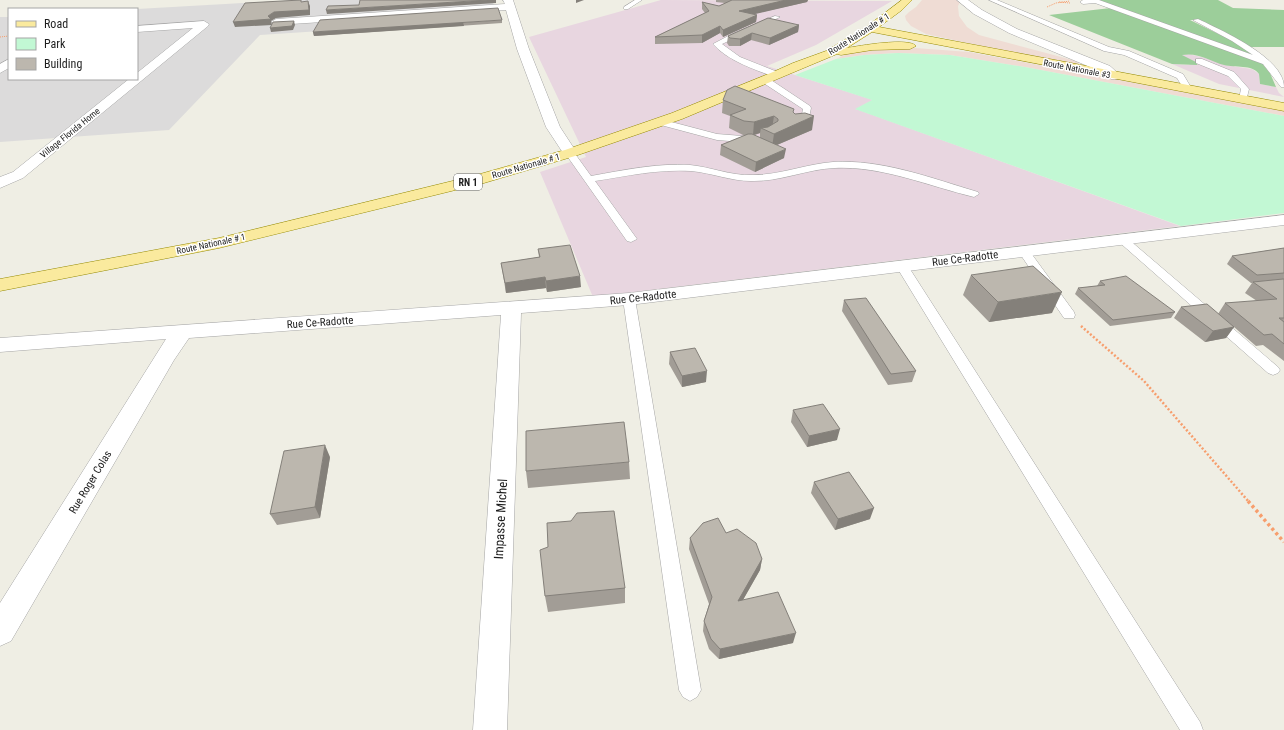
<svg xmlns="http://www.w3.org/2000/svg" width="1284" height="730" viewBox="0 0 1284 730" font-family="'Roboto Condensed',sans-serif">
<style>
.residential{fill:#dcdbdb}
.commercial{fill:#efdcd4}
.industrial{fill:#e8d6e0}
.forest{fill:#9cce9a}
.park{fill:#c2f8d4}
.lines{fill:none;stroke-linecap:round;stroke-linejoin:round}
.lane-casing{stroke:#a5a5a5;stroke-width:1}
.street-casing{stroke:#a5a5a5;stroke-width:1}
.primary-casing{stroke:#958a03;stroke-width:1}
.path-far2{stroke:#f79e6d;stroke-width:1;stroke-dasharray:1 1;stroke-linecap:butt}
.path-far1{stroke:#f79e6d;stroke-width:2.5;stroke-dasharray:2 2;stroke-linecap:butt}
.path{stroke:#f79e6d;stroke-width:3.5;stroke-dasharray:3 3;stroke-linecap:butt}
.lane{fill:#fff;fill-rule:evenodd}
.street{fill:#fff;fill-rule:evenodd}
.primary{fill:#faea9e;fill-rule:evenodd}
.wall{fill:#a29d96;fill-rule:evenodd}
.shaded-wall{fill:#84807a}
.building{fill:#bcb7ae;stroke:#84807a}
.labels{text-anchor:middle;stroke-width:3;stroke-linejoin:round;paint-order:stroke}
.far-street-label{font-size:9px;fill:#1e1e1e;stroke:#fff}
.shield{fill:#fff;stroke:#626262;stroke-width:1}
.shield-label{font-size:10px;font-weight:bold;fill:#1e1e1e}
.street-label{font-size:11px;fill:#1e1e1e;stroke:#fff}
.near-street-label{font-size:13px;fill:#1e1e1e;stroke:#fff}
</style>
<rect width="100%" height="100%" fill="#efeee4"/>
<!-- residential -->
<path class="residential" d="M297 0H491L503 19 260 35 169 130 0 142V17H9V79H137V9Z"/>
<!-- commercial -->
<path class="commercial" d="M922 0H958L960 2 958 6 959 16 967 27 979 35 1080 62 1077 64 1013 53 926 34 911 26 906 20 905 16 909 12 916 7Z
M915 48 969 52 1012 60 1275 109 1284 111V116L1025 67 950 55 898 53 864 55 836 59 851 52Z"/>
<!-- industrial -->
<path class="industrial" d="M661 0 892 1 816 45 767 66 873 100 856 109 1180 226 593 297 540 172 586 157 529 37Z
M1188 54 1206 58 1225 65 1252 69 1259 74 1260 84 1276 87 1279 93 1284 97 1219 84 1172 64 1190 65 1182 55Z"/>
<!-- forest -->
<path class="forest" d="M1098 0H1218L1233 8 1284 10V47H1249L1200 20H1190L1243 46 1263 61Z
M1111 8 1261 62 1270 73 1276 87 1260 84 1259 74C1252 64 1235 68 1224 65 1210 61 1198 52 1182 55L1198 63 1197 65 1172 64 1049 15Z"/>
<!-- park -->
<path class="park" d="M898 53 950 55 1025 67 1284 116V213L1181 226 855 109 872 100 795 75 836 59 864 55Z"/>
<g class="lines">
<!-- lane casing -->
<g class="lane-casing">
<path id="lane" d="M635 0H642L628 9H624V7Z
M989 0H997L1109 47 1129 51 1183 74 1192 89 1191 91H1185L1177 78 1124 55 1104 51Z
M1099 0 1253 55 1232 41 1193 20 1198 19C1223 31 1284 58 1284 87H1281L1263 64 1095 3 1083 4 1080 2 1083 0Z
M775 16 780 17 722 44 740 57 780 73V77H774C754 69 728 61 713 44L732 34Z
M1196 59H1202L1234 72 1249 89 1246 101H1240L1239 99 1241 89 1228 76 1196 63Z
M762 78H768L810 106 811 108 808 122 799 126H793L792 124 801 119 803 109 762 82Z
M660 119 717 134 755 137 760 140 755 143 717 140 657 124 656 122 657 120Z
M570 150 573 151 591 176C624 170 657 163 690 165 711 167 731 176 753 175 780 175 806 164 833 162 882 159 931 178 978 192L979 194 974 197C928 186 883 166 835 168 807 169 780 182 751 181 731 181 712 173 691 171 659 169 626 176 595 181L637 239 631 242 627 241 565 153Z
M1123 237 1127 238 1278 367 1280 370 1278 373 1273 375 1268 373 1119 242 1117 240 1119 238Z
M1024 248 1028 249 1074 312 1075 315 1074 318H1064L1018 251 1020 249Z
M902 262 906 263 908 266 1200 722 1203 730H1180L896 266 898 263Z
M629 295 633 296 635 299 701 690 697 697 690 701 683 697 679 690 623 299 625 296Z"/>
</g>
<!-- street casing -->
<g class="street-casing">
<path id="street" d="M503 0H513L529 49 560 127 577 153 575 156 570 157 565 156 546 127 517 49 506 10 276 25 271 22 276 19 505 4Z
M957 0H968L982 10 1017 29 1110 66 1121 76 1119 79H1111L1102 72 1009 33 974 14Z
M204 21 209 24 208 26 23 178 0 188V177L13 172 129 79H137V73L193 28 137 32V26Z
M9 59V68L0 73V64Z
M1284 215V225L629 305 521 313 507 730H473L501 315 189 338 174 360 11 641 0 646V603L166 339 0 352V338L629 293Z"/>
</g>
<!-- primary casing -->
<g class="primary-casing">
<path id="primary" d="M902 0H912L902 10 879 27 1284 103V111L872 32 847 48C858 46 909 37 916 46L910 49 872 50 841 55 837 54 682 119 575 156 484 183 219 248 0 291V279L219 238 473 176 565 150 672 113 773 72 793 63 826 51 866 27Z"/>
</g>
<!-- path-far2 -->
<path class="path-far2" d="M1059 2 1070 3
M1047 7 1056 3 1070 1
M0 37 9 36"/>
<!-- path-far1 -->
<path class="path-far1" d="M1081 326 1144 381 1249 502"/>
<!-- path -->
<path class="path" d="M1248 501 1284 542"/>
<!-- lane -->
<use href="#lane" class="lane"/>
<!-- street -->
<use href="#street" class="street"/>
<!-- primary -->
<use href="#primary" class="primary"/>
</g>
<!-- wall -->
<path class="wall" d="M716 0H808L807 2 753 14 757 15 756 22 723 37 720 33 702 43 655 44V37L705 13 702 9V2L719 6 725 3 716 2Z
M502 20V23L314 36 313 32Z
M799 25 798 32 769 45 751 40 740 46H729L727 43 728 36Z
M723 100 794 113 812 130 777 145 784 158 755 172 720 155 721 145 746 135H743L729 128 730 116 722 113ZM760 133V138L754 135H755Z
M1284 248V361L1263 345 1256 346 1234 327 1226 338 1205 342 1174 318 1181 307 1218 314 1225 303 1257 301 1245 293 1252 283H1251L1227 264 1232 256Z
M538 249 581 287 547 292 546 288 506 293 501 263 539 257Z
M971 275 1052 313 989 322 963 295Z
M1100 281 1175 312 1171 318 1110 326 1075 294 1078 288 1097 286Z
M844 300 916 371 912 382 888 385 842 311Z
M670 352 706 382 682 387 669 364Z
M793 410 837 440 807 447 791 422Z
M330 457 320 518 277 525 270 514Z
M629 462 630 479 528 488 526 471Z
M814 482 870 519 835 530 811 493Z
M571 521 625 588V603L548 612 545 596 548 547Z
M726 533 762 559 760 570 743 600 793 643 719 659 709 649 703 631 704 621 709 604 689 549 690 538Z"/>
<!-- shaded-wall -->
<path class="shaded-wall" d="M488 0H496V3L327 14 326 10Z
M576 0H584L576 3Z
M786 0H808L807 2 738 18 739 11Z
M308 1 310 6V15L276 18 271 21 272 25 235 27 233 22 268 16 274 12Z
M757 15 756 22 723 37V30Z
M294 21 295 25 293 30 271 32 270 28Z
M463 22 464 26 314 36 313 32Z
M799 25 798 32 769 45 770 38Z
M720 26V33L702 43V35Z
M752 33 751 40 740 46V39Z
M774 116 772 129 761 128 760 133 753 135 754 122Z
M814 116 812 130 772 147 774 134Z
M786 149 784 158 755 172 756 162Z
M580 276 581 287 547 292 546 281Z
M545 277 546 288 506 293 505 283Z
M1062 292 1052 313 989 322 998 302Z
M1234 327 1226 338 1205 342 1213 331Z
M707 371 706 382 682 387V376Z
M840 429 837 440 807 447 809 436Z
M325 445 330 457 320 518 315 507Z
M874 508 870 519 835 530 838 519Z
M762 559 760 570 736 612 738 601Z
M796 633 793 643 719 659 720 649Z"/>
<!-- building -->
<path class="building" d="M301 0V2L308 1 309 10 274 12 268 16 271 19 233 22 245 3Z
M360 0H488L326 10 328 6 359 5Z
M732 0H786L739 11 757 15 723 30 720 26 702 35 655 37 709 11 702 2 719 6Z
M498 8 502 20 313 32 320 20Z
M768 18 799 25 770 38 752 33 740 39 730 38 728 36Z
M294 21 292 26 270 28 273 22Z
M735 86 794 109 793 112 795 114 805 113 814 116 774 134 761 128 768 127 778 121V119L774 116 754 122 744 121 730 115 746 109 723 100 727 90Z
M748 134H752L786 149 756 162 721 145Z
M570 245 580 276 546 281 545 277 505 283 501 263 540 257 538 249Z
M1284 248V273L1257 275 1232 256Z
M1033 266 1062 292 998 302 971 275Z
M1126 276 1175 312 1113 320 1078 288 1105 285 1100 281Z
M1283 279H1284V318H1279L1284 322V344L1272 334 1264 335 1225 303 1277 299 1253 282Z
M866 298 916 371 891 374 844 300Z
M1207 304 1234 327 1213 331 1181 307Z
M695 348 707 371 682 376 670 352Z
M823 404 840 429 809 436 793 410Z
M624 422 629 462 526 471V431Z
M325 445 315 507 270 514 284 451Z
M849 472 874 508 838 519 814 482Z
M614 511 625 588 545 596 540 550 548 547 547 523 571 521 577 513Z
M718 518 726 533 737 529 756 543 762 559 738 601 778 592 796 633 720 649 711 639 704 621 712 597 690 538 703 523Z"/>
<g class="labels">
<!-- far-street labels -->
<g class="far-street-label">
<text transform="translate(859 34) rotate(-32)" y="3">Route Nationale # 1</text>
<text transform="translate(1077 69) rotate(11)" y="3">Route Nationale #3</text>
<text transform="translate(70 133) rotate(-39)" y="3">Village Florida Home</text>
<text transform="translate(526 166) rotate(-16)" y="3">Route Nationale # 1</text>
<text transform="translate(211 244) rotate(-12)" y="3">Route Nationale # 1</text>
</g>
<!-- shield labels -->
<rect class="shield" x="454" y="174" width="28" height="16" rx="3"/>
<g class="shield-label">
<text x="468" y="186">RN 1</text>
</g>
<!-- street labels -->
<g class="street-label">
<text transform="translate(965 258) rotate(-7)" y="4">Rue Ce-Radotte</text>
<text transform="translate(643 297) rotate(-6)" y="4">Rue Ce-Radotte</text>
<text transform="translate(320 322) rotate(-4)" y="4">Rue Ce-Radotte</text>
<text transform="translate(90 482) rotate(-59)" y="4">Rue Roger Colas</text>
</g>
<!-- near-street labels -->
<g class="near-street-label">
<text transform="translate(500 519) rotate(-87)" y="5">Impasse Michel</text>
</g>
</g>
<!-- legend -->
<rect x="8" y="8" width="130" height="72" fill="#ffffff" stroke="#a5a5a5"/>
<rect x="16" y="21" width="20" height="6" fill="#faea9e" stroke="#a5a5a5"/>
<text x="44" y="28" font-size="12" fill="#1e1e1e">Road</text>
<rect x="16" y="38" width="20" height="12" fill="#c2f8d4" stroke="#a5a5a5"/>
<text x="44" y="48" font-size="12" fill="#1e1e1e">Park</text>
<rect x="16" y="58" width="20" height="12" fill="#bcb7ae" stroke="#a5a5a5"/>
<text x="44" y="68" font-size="12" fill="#1e1e1e">Building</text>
</svg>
